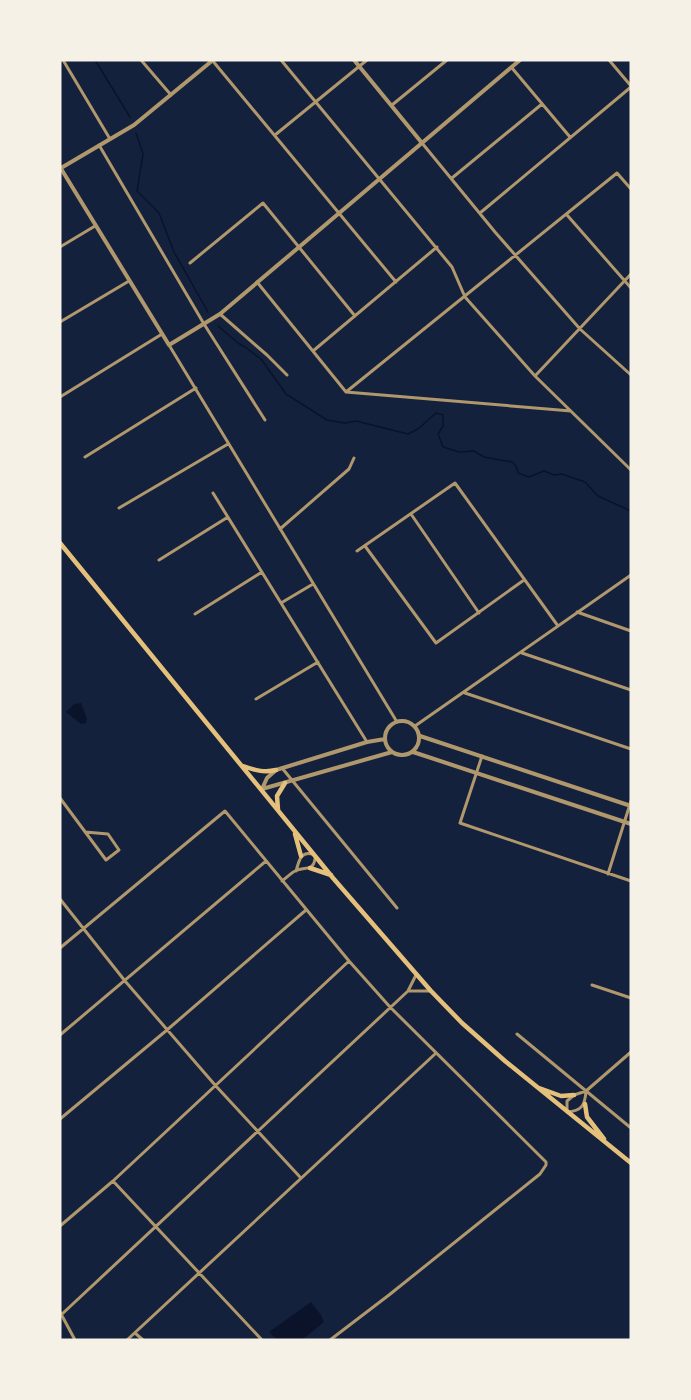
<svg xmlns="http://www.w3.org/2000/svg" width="691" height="1400" viewBox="0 0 691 1400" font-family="'Alegreya Sans',sans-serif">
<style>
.water{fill:#0b132b}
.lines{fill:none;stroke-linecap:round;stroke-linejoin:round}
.stream{stroke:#0b132b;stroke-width:1.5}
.minor{stroke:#b1986c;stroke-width:3}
.tertiary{stroke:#b1986c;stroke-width:4}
.trunk{stroke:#e5c07b;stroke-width:4.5}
</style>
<rect width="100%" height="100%" fill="#14213d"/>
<!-- water -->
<path class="water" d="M81 703 87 719 86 723 81 724 66 712 74 704Z
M311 1302 321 1315 324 1322 302 1340H277L269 1332Z"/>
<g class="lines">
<!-- stream -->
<path class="stream" d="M95 60 130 117
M136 133 143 154 137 191 159 213 174 252 208 312
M218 326 238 343 245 347 261 359 286 394 327 420 345 423 356 421 408 434 418 429 436 413 443 415V426L438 434 443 447 459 452 474 451 484 457 512 462 516 466 518 473 529 477 544 471 554 475 562 474 585 482 598 496 631 511"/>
<!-- minor -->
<path class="minor" d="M63 60 110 139
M141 60 171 95
M212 60 396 282
M281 60 452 267 465 297 535 376 631 470
M609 60 631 86
M512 68 570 137
M392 105 447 60
M275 135 367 60
M422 143 495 232 580 329 631 375
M99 145 204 324 265 420
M452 178 542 104
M480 213 631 87
M567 215 631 288
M60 247 95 226
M190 263 263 203 355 316
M257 282 346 392 571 411
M220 314 267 355 287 375
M60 322 129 281
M169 345 397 722
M313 351 437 247
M535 376 631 274
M346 392 617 173 631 189
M60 397 162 334
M85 457 196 388
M213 493 367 742
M119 508 228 444
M411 514 479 613
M280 529 349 469 354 458
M365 546 436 643 524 580
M357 551 455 483 558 626
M159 560 228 517
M281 603 313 584
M577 612 631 631
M195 614 262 572
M522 653 631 690
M465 693 631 749
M256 699 318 662
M415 726 631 575
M482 756 460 823 631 881
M282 768 397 908
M60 798 106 860 119 850 108 834 85 832
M296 871C299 862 300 851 312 854
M608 874 631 801
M282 881C286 878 291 873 295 871 304 866 313 872 315 859
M60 899 125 981 215 1085 300 1177
M60 948 225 811 349 961 390 1007 546 1162V1165L540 1174 389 1295 330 1340
M592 985 631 998
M408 991H430
M517 1034 631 1128
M60 1035 266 861
M586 1091C585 1105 582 1111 567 1112V1101L574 1095 586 1091 631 1052
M60 1119 167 1030 306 910
M113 1181 262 1340
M60 1226 113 1181 349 961
M60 1312 75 1340
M61 1315 408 991 416 975
M135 1333 143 1340
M127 1340 435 1054"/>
<!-- tertiary -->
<path class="tertiary" d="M354 60 422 143
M60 167 169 345 220 314 520 60
M61 168 134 125 213 60
M385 738a17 17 0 1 1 34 0a17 17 0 1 1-34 0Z
M420 736 631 806
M413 752 631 824
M262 789 267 778 276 770 367 742 385 739
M262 789 392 752"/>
<!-- trunk -->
<path class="trunk" d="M60 543 333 878 431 991 462 1023 505 1061 631 1163
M243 766C254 770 264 773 276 770
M278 810 277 796 285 783
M295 834 301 856
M310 868 331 875
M539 1088 561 1096 574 1095
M585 1104 587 1117 604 1139"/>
</g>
<!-- border -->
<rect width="691" height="1400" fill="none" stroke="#f6f1e7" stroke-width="123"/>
</svg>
